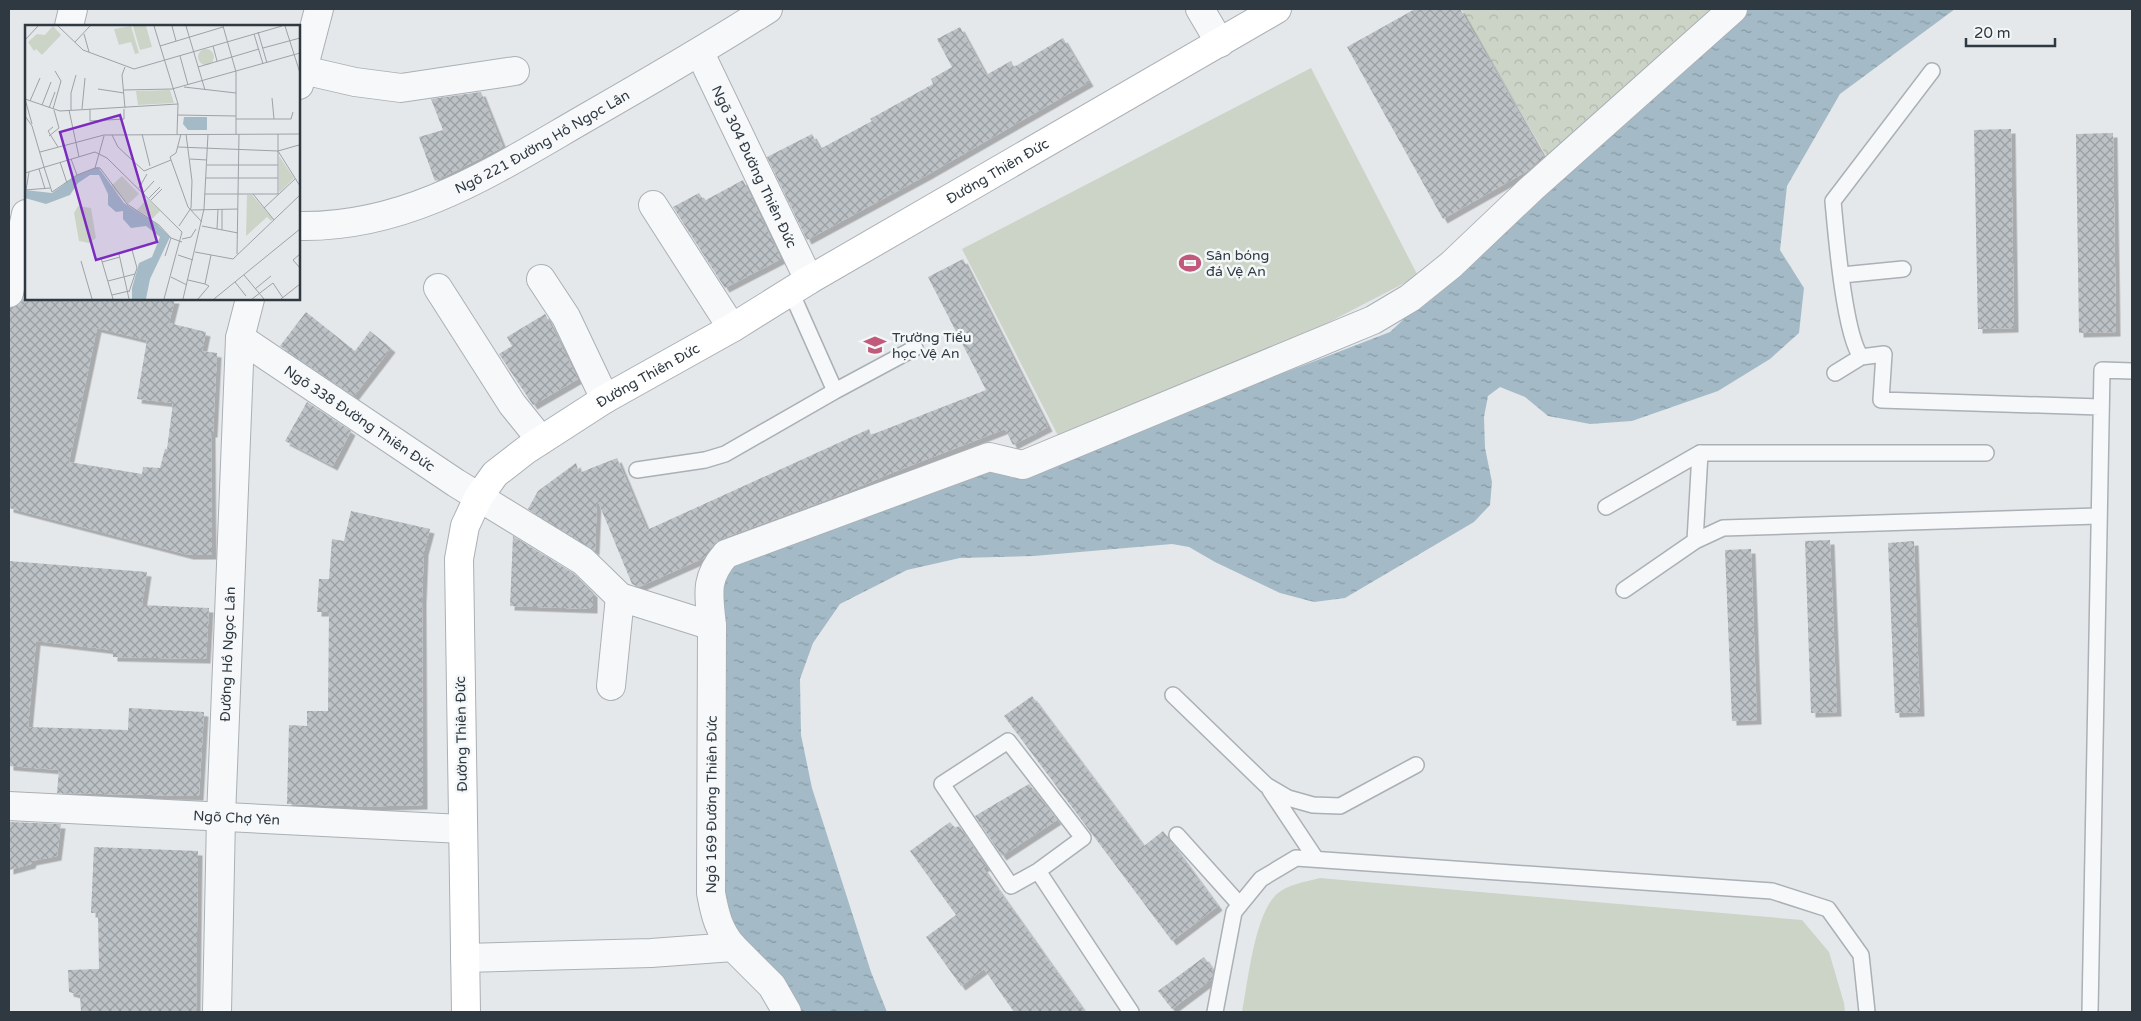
<svg xmlns="http://www.w3.org/2000/svg" width="2141" height="1021" viewBox="0 0 2141 1021" font-family="'Varela Round',sans-serif">
<style>
.green{fill:#ccd4c7}
.forest{fill:url(#forest-crowns)}
.water{fill:url(#water-ripples)}
.building{fill:url(#building-cross-hatch);fill-rule:evenodd;filter:url(#shadow)}
.lines{fill:none;stroke-linecap:round;stroke-linejoin:round}
.service-casing{stroke:#aab0b5;stroke-width:18}
.minor-casing{stroke:#aab0b5;stroke-width:30}
.tertiary-casing{stroke:#aab0b5;stroke-width:30}
.secondary-casing{stroke:#aab0b5;stroke-width:30}
.service{stroke:#f7f8fa;stroke-width:15}
.minor{stroke:#f7f8fa;stroke-width:28}
.tertiary{stroke:#f7f8fa;stroke-width:28}
.secondary{stroke:#fff;stroke-width:28}
.labels{text-anchor:middle;stroke-width:5;stroke-linejoin:round;paint-order:stroke}
.street-label{font-size:14px;fill:#2e3942;stroke:#f4f7f8}
.poi-label{font-size:14px;fill:#2e3942;stroke:#f4f7f8;text-anchor:start}
.inset-road{fill:none;stroke:#9ca2a7;stroke-width:1}
.view{fill:#7b2cbf;fill-opacity:0.15;stroke:#7b2cbf;stroke-width:2.5}
.inset-edge{fill:none;stroke:#2e3942;stroke-width:2.5}
</style>
<defs>
<pattern id="forest-crowns" width="20" height="18" patternUnits="userSpaceOnUse" patternTransform="scale(1.25)"><rect width="20" height="18" fill="#ccd4c7"/><path d="M2 6a3 3 0 1 1 6 0M12 15a3 3 0 1 1 6 0" fill="none" stroke="#b0b7ac"/></pattern>
<pattern id="water-ripples" width="26" height="14" patternUnits="userSpaceOnUse" patternTransform="scale(1.25)"><rect width="26" height="14" fill="#a4bbc7"/><path d="M2 4q2-2 4 0t4 0M15 11q2-2 4 0t4 0" fill="none" stroke="#8699a3"/></pattern>
<pattern id="building-cross-hatch" width="8" height="8" patternUnits="userSpaceOnUse" patternTransform="scale(1.25)"><rect width="8" height="8" fill="#bdc2c7"/><path d="M0 0l8 8M0 8l8-8" fill="none" stroke="#9a9fa3"/></pattern>
<filter id="shadow"><feDropShadow dx="4.5" dy="4.5" stdDeviation="0" flood-color="#0004"/></filter>
</defs>
<rect width="100%" height="100%" fill="#e5e8eb"/>
<!-- green -->
<path class="green" d="M1311 68 1418 276 1069 457 962 249Z
M1320 878 1802 920 1829 952 1844 1003 1845 1012H1242C1248 981 1254 920 1274 897 1284 885 1305 882 1320 878Z"/>
<!-- forest -->
<path class="forest" d="M1461 9H1722L1550 162Z"/>
<!-- water -->
<path class="water" d="M1747 9H1955L1840 94 1787 186 1780 250 1804 288 1799 333 1770 359 1718 391 1632 421 1590 424 1548 416 1525 397 1500 387 1488 396 1484 417 1485 448 1492 482 1490 505 1474 522 1345 598 1314 602 1280 593 1215 562 1189 547 1172 544 1034 556 960 558 907 570 840 604 813 643 800 679 801 735 812 788 871 972 887 1012H792L733 940 722 907 713 578 726 559 999 464 1011 478 1047 469 1170 417 1390 332 1583 153Z"/>
<!-- building -->
<path class="building" d="M1415 9H1460L1544 157 1529 170 1443 219 1347 47Z
M960 27 986 75 1011 61 1014 67 1063 38 1089 82 927 175 807 240 767 157 812 134 820 149 872 121 870 119 933 84 931 79 952 67 937 39Z
M481 92 503 147 435 181 419 137 443 130 431 99Z
M2011 129 2014 328 1978 329 1974 130Z
M2113 133 2116 332 2079 333 2076 134Z
M743 180 781 259 725 288 673 207 699 193 704 201Z
M963 259 1048 427 1013 445 1005 429 889 474 845 493 721 539 714 544 704 558 639 587 632 584 597 499 595 551 528 509 538 491 576 463 579 473 617 458 647 530 869 429 871 435 986 390 928 277Z
M23 299H175L169 323 206 332 202 351 217 353 213 433H211L212 555H189L9 508V308L20 304ZM97 328 147 340 137 399 173 403 167 449H165L160 468 143 467 142 474 69 462Z
M306 312 355 351 370 331 391 348 354 396 280 346Z
M545 314 578 379 533 405 499 354 512 346 507 337Z
M307 402 351 431 333 466 285 441Z
M351 511 430 529 424 551 422 599 423 805 350 807V806L287 804 289 725 307 726V711H328L329 612H317L319 579H329L332 539 344 541Z
M513 536 573 573 593 593V609L510 606Z
M1830 540 1837 712 1811 713 1805 541Z
M1914 541 1920 712 1895 713 1888 543Z
M1751 549 1757 720 1732 721 1725 550Z
M9 561 147 572 142 605 209 608 206 659 113 657V650L36 641 28 727 128 730 129 708 204 712 199 796 57 793 59 770 9 766Z
M1032 696 1144 846 1163 831 1218 906 1172 941 1004 716Z
M1029 784 1057 820 1002 856 975 816Z
M9 822 61 824 57 856 32 861 31 864 9 870Z
M950 822 955 828 959 826 986 866 983 868 1085 1012H1014L984 969 961 986 926 937 956 915 910 851Z
M94 847 198 851 196 1012H81L80 995 69 992 68 970 99 969 98 913H91Z
M1204 957 1213 970 1212 979 1172 1009 1158 991Z"/>
<g class="lines">
<!-- service casing -->
<g class="service-casing">
<path id="service" d="M1842 275 1903 269
M1861 357C1844 333 1836 234 1833 201L1932 71
M1835 373 1861 357 1884 354 1881 400 2100 407
M835 391 915 348
M637 470 705 460 725 454 835 391 791 292
M1606 507 1700 453
M1695 541 1700 453H1986
M1624 590 1695 541 1723 528 2098 516
M1173 695 1266 785 1288 798 1313 805 1340 806 1416 765
M1008 741 1083 838 1038 871 1011 886 942 784Z
M1270 790 1316 859
M1177 835 1240 905
M1038 871 1131 1012
M1215 1012 1234 912 1261 879 1296 858 1772 891 1828 909 1861 955 1867 1012
M2090 1012 2102 370 2132 371"/>
</g>
<!-- minor casing -->
<g class="minor-casing">
<g id="minor">
<path d="M1200 9 1220 43"/>
<path d="M69 26 73 9"/>
<path id="s1" d="M700 53 809 280"/>
<path d="M303 70 355 82 401 88 515 71"/>
<path d="M653 205 732 328"/>
<path id="s2" d="M299 226C407 228 492 172 582 120 645 84 707 48 768 9"/>
<path d="M541 279 566 317 605 399"/>
<path d="M438 288 512 404 541 440"/>
<path d="M9 293 26 214"/>
<path id="s3" d="M240 338 456 483 583 561 620 597 712 626"/>
<path d="M611 686 620 597"/>
<path id="s4" d="M9 806 462 829"/>
<path d="M733 947 772 986 787 1012"/>
<path id="s5" d="M465 958 651 953 733 947C719 931 715 915 711 893L712 626C709 595 704 579 726 554L989 457 1023 465 1373 320 1410 298 1451 265 1532 188 1733 9"/>
</g>
</g>
<!-- tertiary casing -->
<g class="tertiary-casing">
<g id="tertiary">
<path d="M299 85 319 9"/>
<path id="s6" d="M217 1012 221 817 240 338 250 299"/>
</g>
</g>
<!-- secondary casing -->
<g class="secondary-casing">
<g id="secondary">
<path id="s7" d="M466 1012 459 559 465 526 478 498 495 474 526 450 605 399 732 328 809 280 1277 9"/>
</g>
</g>
<!-- service -->
<use href="#service" class="service"/>
<!-- minor -->
<use href="#minor" class="minor"/>
<!-- tertiary -->
<use href="#tertiary" class="tertiary"/>
<!-- secondary -->
<use href="#secondary" class="secondary"/>
</g>
<!-- icons -->
<defs>
<g id="stadium-bare" transform="scale(1.725)"><path d="M0-5a6.5 5 0 1 0 0 10a6.5 5 0 1 0 0-10ZM-3.5-1.8h7v3.6h-7Z" fill="#c1597a" stroke="#f4f7f8" stroke-width="2.5" paint-order="stroke"/></g>
<g id="school-bare" transform="scale(1.725)"><path d="M0-5L7-2L0 1L-7-2ZM-4 1L0 2.5L4 1V4Q0 6-4 4Z" fill="#c1597a" stroke="#f4f7f8" stroke-width="2.5" paint-order="stroke"/></g>
</defs>
<g fill-rule="evenodd">
<use href="#stadium-bare" x="1190" y="263"/>
<use href="#school-bare" x="875" y="345"/>
</g>
<g class="labels">
<!-- street labels -->
<g class="street-label">
<text dy="5" stroke="none"><textPath href="#s2" startOffset="261">Ngõ 221 Đường Hồ Ngọc Lân</textPath></text>
<text dy="5" stroke="none"><textPath href="#s1" startOffset="126">Ngõ 304 Đường Thiên Đức</textPath></text>
<text dy="5" stroke="none"><textPath href="#s7" startOffset="1134">Đường Thiên Đức</textPath></text>
<text dy="5" stroke="none"><textPath href="#s7" startOffset="729">Đường Thiên Đức</textPath></text>
<text dy="5" stroke="none"><textPath href="#s3" startOffset="144">Ngõ 338 Đường Thiên Đức</textPath></text>
<text dy="5" stroke="none"><textPath href="#s6" startOffset="358">Đường Hồ Ngọc Lân</textPath></text>
<text transform="translate(461 734) rotate(-91)" y="5">Đường Thiên Đức</text>
<text dy="5" stroke="none"><textPath href="#s5" startOffset="416">Ngõ 169 Đường Thiên Đức</textPath></text>
<text dy="5" stroke="none"><textPath href="#s4" startOffset="228">Ngõ Chợ Yên</textPath></text>
</g>
<!-- poi labels -->
<g class="poi-label">
<text x="1206" y="260">Sân bóng<tspan x="1206" dy="16">đá Vệ An</tspan></text>
<text x="892" y="342">Trường Tiểu<tspan x="892" dy="16">học Vệ An</tspan></text>
</g>
</g>
<!-- overview -->
<g transform="translate(25 25)">
<rect width="275" height="275" fill="#e5e8eb"/>
<path d="M108 1H121L127 22 115 25ZM97 151 114 169 103 179 86 161ZM53 181 66 183 71 213 64 218 54 216 49 188Z" fill="#ccd4c7"/>
<path d="M106 1 114 28 110 29 106 17 94 20 89 4ZM173 32a8 8 0 1 1 16 0a8 8 0 1 1-16 0ZM145 65 149 78 113 80 111 66ZM254 131 269 153 255 167 254 166ZM222 170H227L248 194 246 196 242 192 221 211ZM122 174 135 186 127 194 112 185Z" fill="#ccd4c7"/>
<path d="M28 1 36 10 17 30 11 24 9 26 3 17 12 9 20 10Z" fill="#ccd4c7"/>
<path d="M159 92H182V105H163L158 99ZM73 142 99 178 132 199 145 212 125 254 121 274H107V263L114 238 127 232 135 212 121 201 106 203 98 194V186L91 187 83 180V169L74 150H65L53 158 45 170 21 179 0 173V165L27 168 52 150Z" fill="#a4bbc7"/>
<path class="inset-road" d="M33 1 58 25 109 44 257 1M129 1 153 79 152 109M147 1 151 16M161 1 180 65M198 1 211 47V109M260 1 275 48M233 7 242 38M59 9 64 27M229 9 238 39M0 15 13 1M50 17 65 1M135 21 198 2M188 21 192 36M238 23 275 13M155 31 163 60M100 42 97 50 100 83M173 42 234 24M159 62 211 68M73 64 99 68M99 65 147 64 275 28M247 73 249 94M0 74 35 86 153 79M0 74 7 99M5 76 15 53M17 80 26 57M24 83 30 67M28 84 36 56 30 46M57 84 60 53M65 84V96L99 94V84M44 85 54 132M46 85V68L51 50M153 90 211 91M0 91 7 101 19 142M211 94H266L268 87M28 102 23 106 33 122M117 109 125 141M156 109 151 128 145 132 163 182 177 197M87 110 93 122 119 146 146 135M24 111 34 103 29 85M153 122 253 126 274 120M253 126 275 161M15 127 79 110 275 109M46 134 52 150 70 143M165 134 182 135M35 137 42 158M182 140H253M19 142 27 167 52 150M70 143H75L102 179 134 200 146 213M70 143 79 111M14 144 20 164M0 148 70 127 82 133 157 207 139 274M181 153H253M114 163 122 149M0 165 25 163M1 165 4 147M118 168 129 156M180 169H253V109M228 169 249 195M124 173 135 162M126 175 137 164M239 183 270 154M166 185 213 184M154 201 166 183 167 156 161 109M177 201 213 208M192 204 193 184M197 205V184M157 214 166 212 171 204M170 227 208 234 275 170M94 229 104 274M212 229 214 109M275 229 268 235 275 243M153 230 168 235M140 231 146 213 157 217M76 233 88 274M56 236 67 274M77 237 95 232M219 250 239 274M146 252 162 260M163 255 180 259M83 256 110 249M210 257 221 271M230 264 246 251M104 267 112 243 107 225M87 270 104 266M158 274 179 184 183 109M173 274 184 261 180 259 186 230M189 274 275 204M227 274 248 258 258 273M256 274 275 259"/>
<path class="view" d="M95 90 132 217 71 235 35 107Z"/>
<rect width="275" height="275" class="inset-edge"/>
</g>
<!-- border -->
<rect width="2141" height="1021" fill="none" stroke="#2e3942" stroke-width="20"/>
<!-- scale -->
<path d="M1966 38v8h89v-8" fill="none" stroke="#2e3942" stroke-width="2.5"/>
<text x="1974" y="38" font-size="15" fill="#2e3942" stroke="#f4f7f8" stroke-width="4" paint-order="stroke">20 m</text>
</svg>
